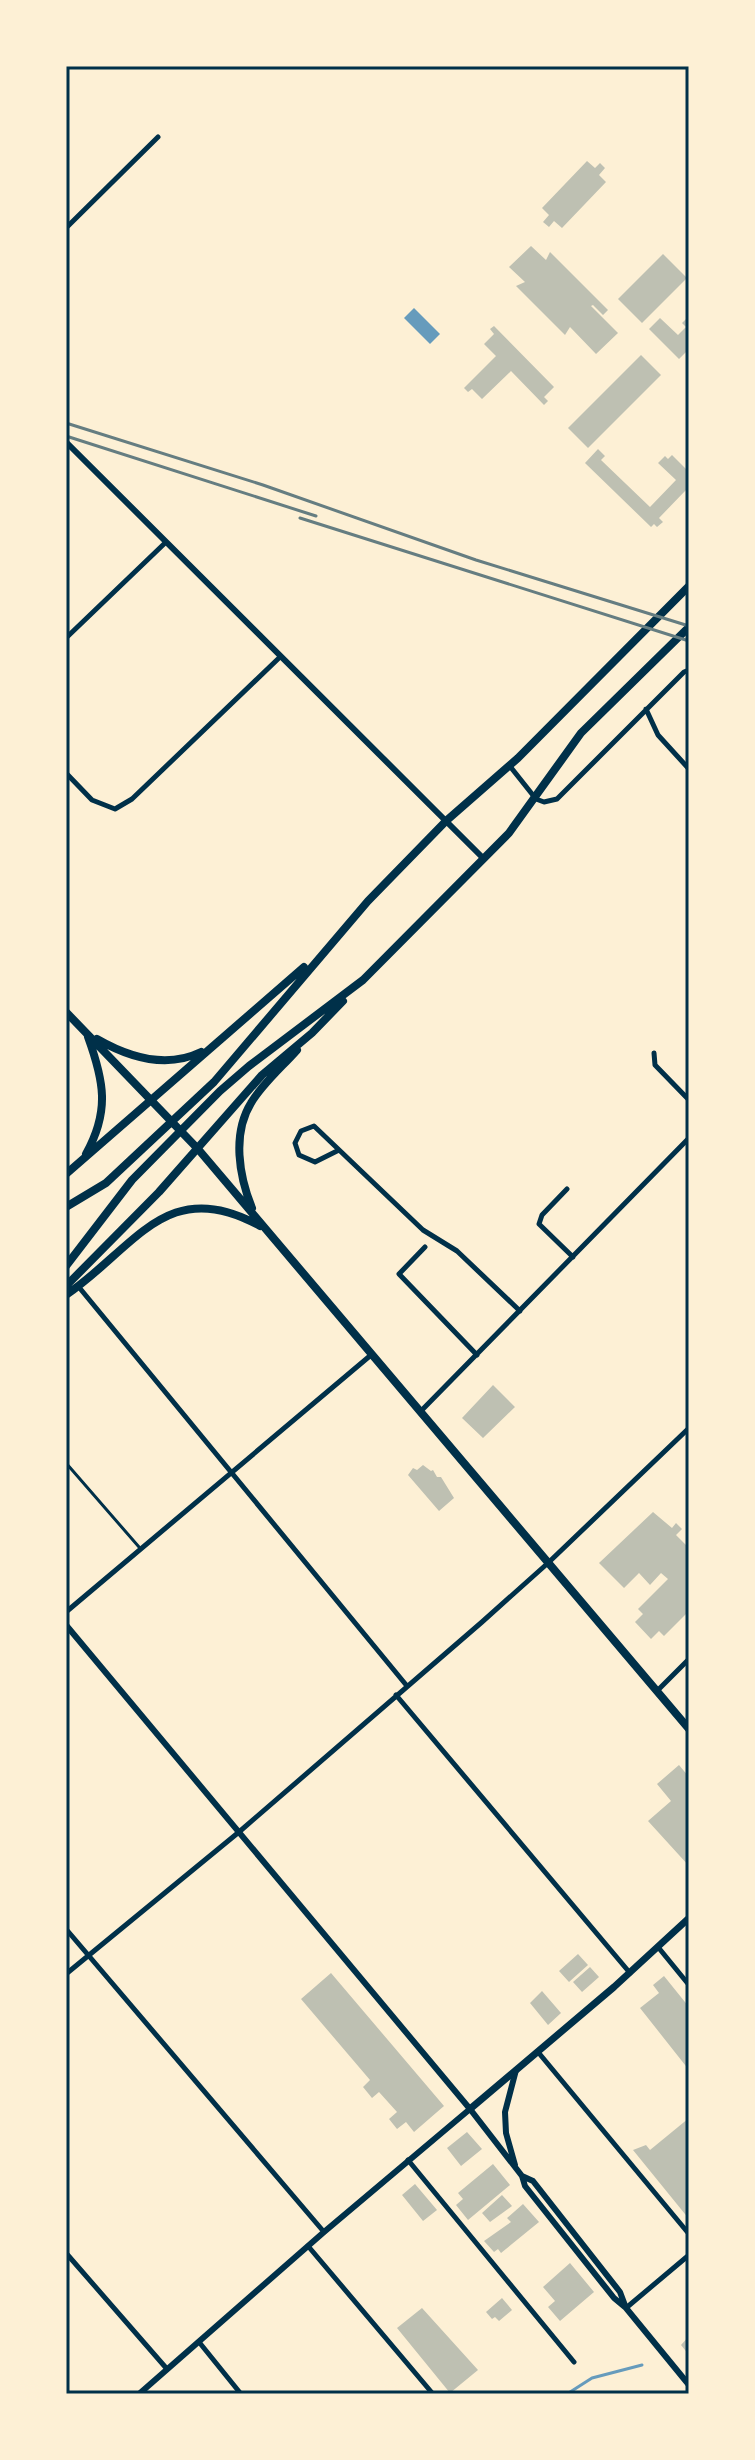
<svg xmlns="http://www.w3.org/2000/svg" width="755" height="2460" viewBox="0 0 755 2460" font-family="'Alegreya Sans',sans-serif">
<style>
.water{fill:#669bbc}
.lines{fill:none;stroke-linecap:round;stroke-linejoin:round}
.stream{stroke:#669bbc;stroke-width:3}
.building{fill:#bec0b2}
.service{stroke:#003049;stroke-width:3}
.minor{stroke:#003049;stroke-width:5}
.tertiary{stroke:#003049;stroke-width:6}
.secondary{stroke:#003049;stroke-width:7}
.primary{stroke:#003049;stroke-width:8}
.rail{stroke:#657d81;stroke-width:3}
.neatline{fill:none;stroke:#003049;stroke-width:3}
</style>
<rect width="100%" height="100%" fill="#fdf0d5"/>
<!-- water -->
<path class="water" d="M414 308 440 334 430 344 404 318Z"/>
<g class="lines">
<!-- stream -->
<path class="stream" d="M567 2394 592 2378 642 2365"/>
</g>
<!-- building -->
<path class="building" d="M587 161 595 168 600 163 605 168 599 175 606 182 562 228 554 221 549 227 543 222 549 215 542 208Z
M531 246 546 260 550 252 608 310 603 315 593 305 591 306 618 333 596 354 570 327 565 335 516 286 525 282 509 267Z
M663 254 687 278 642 323 618 299Z
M660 318 678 335 686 327 682 323 687 318 689 320V349L679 359 649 329Z
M494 326 554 387 544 397 548 401 544 405 511 371 482 399 472 389 468 392 464 388 496 356 484 344 494 334 490 329Z
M641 355 661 375 588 448 568 428Z
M598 449 605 456 601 460 650 507 676 480 658 463 665 456 668 459 672 455 689 472V493L686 490 659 518 663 522 657 527 654 524 651 527 585 463Z
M493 1385 515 1407 483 1438 462 1418Z
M423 1465 431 1471 433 1470 437 1477H441L454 1498 439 1511 408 1475 413 1468 417 1470Z
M653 1512 672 1528 676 1523 682 1529 676 1535 689 1548V1611L664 1636 659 1631 651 1639 635 1622 643 1614 638 1609 668 1579 661 1573 650 1585 639 1573 624 1588 599 1563Z
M679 1765 689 1777V1866L648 1821 671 1801 657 1784Z
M578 1954 588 1965 569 1982 559 1971Z
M590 1967 599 1977 582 1992 573 1982Z
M331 1973 444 2106 414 2132 406 2122 397 2129 389 2119 397 2112 379 2092 372 2098 363 2087 370 2080 301 1999Z
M664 1976 689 2007V2070L640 2008 659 1993 653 1985Z
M542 1991 561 2013 548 2025 530 2003Z
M689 2118V2219L633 2150 646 2145 650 2150Z
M467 2132 482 2149 461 2166 447 2148Z
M493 2164 510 2185 468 2220 456 2205 463 2199 458 2193Z
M415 2184 437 2210 423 2221 402 2195Z
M502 2195 512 2206 490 2222 482 2213Z
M523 2204 539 2222 501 2253 498 2249 494 2252 484 2241 511 2222 507 2218Z
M570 2263 594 2292 560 2321 548 2307 555 2301 543 2287Z
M502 2298 512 2310 499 2321 495 2317 492 2319 486 2312Z
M422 2308 478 2370 450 2393 397 2328Z
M689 2336V2355L681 2345Z"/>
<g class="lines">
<!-- service -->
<path class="service" d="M66 1463 139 1547"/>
<!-- minor -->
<path class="minor" d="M66 228 158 137
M66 638 165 543
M646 709 658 735 689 769
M509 765 536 799 544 802 557 799 684 672 689 670
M66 773 92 800 115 809 132 799 280 657
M654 1053 655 1065 689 1100
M339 1150 315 1162 299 1155 295 1143 301 1131 314 1126 423 1230 457 1251 520 1311
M567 1189 542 1215 539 1224 573 1257
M425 1247 399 1274 477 1355
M78 1286 407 1686
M421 1411 689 1138
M66 1612 371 1355
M657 1691 689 1659
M396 1695 630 1973
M66 1929 324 2232
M658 1947 689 1985
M66 1974 239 1832 482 1622 548 1563 689 1428
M538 2052 689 2234
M408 2160 574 2362
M308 2246 433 2394
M66 2253 167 2369
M626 2308 689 2255
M199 2342 241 2394"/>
<!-- tertiary -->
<path class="tertiary" d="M66 442 483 858
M66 1625 470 2109 522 2176 525 2186 614 2298 626 2308 689 2385
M515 2165 506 2133 505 2112 516 2070
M522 2176 533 2181 620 2292 626 2308
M139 2394 324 2232 470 2109"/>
<!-- secondary -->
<path class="secondary" d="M470 2109 614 1987 689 1918"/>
<!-- primary -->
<path class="primary" d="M66 1012 198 1149 689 1729
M97 1039C130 1058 166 1069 201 1052
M86 1154C110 1111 104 1081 88 1037
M66 1174 304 967
M66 1207 106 1183 214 1082 368 901 446 821 518 758 689 586
M252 1208C239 1176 232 1134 251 1103 262 1084 282 1067 297 1050
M66 1266 132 1180 220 1091 249 1066 363 980 509 833 581 733 689 627
M66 1286 159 1192 262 1075 312 1033 343 1001
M66 1295C135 1248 167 1174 260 1226"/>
<!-- rail -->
<path class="rail" d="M66 423 263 485 476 560 689 626
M66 436 316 516
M300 518 689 641"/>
</g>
<!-- border -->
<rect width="755" height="2460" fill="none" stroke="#fdf0d5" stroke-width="136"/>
<rect x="68" y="68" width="619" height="2324" class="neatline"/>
</svg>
